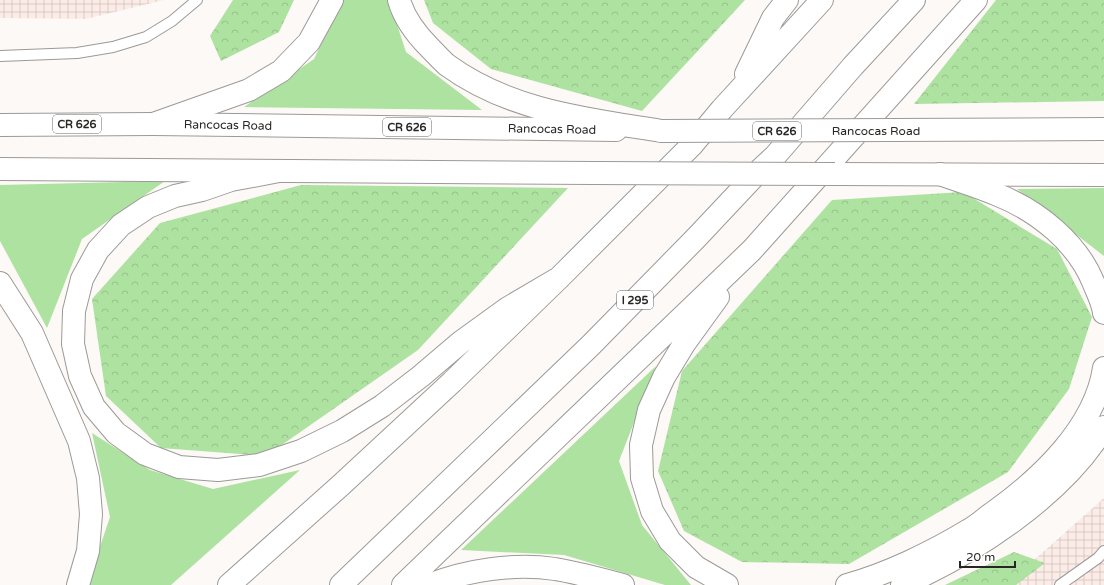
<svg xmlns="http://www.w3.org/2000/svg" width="1104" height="585" viewBox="0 0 1104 585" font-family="'Varela Round',sans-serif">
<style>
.industrial{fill:url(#industrial-grid)}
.green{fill:#aee2a0}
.forest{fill:url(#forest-crowns)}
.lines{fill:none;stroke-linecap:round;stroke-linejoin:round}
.service-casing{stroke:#9c9a98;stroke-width:12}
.primary-casing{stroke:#9c9a98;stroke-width:24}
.motorway-casing{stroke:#9c9a98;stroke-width:24}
.service{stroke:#fff;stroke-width:10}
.primary{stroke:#fff;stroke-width:22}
.motorway{stroke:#fff;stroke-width:22}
.primary-bridge-casing{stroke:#9c9a98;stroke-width:24;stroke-linecap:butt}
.primary-bridge{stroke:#fff;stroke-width:22}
.labels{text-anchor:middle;stroke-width:4;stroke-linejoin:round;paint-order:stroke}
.shield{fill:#fff;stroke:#686766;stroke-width:1}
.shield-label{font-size:11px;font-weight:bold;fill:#272625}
.street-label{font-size:12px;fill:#272625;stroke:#fff}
</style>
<defs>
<pattern id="industrial-grid" width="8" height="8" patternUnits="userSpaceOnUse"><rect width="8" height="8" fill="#fcece8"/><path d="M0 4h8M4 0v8" fill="none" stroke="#d8cac7"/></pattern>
<pattern id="forest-crowns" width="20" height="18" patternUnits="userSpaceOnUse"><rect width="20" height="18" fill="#aee2a0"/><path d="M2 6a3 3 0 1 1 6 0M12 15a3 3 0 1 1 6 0" fill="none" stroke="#96c28a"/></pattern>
</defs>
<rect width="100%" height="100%" fill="#fcf9f7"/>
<!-- industrial -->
<path class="industrial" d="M0 0H164L86 19 0 18Z
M1104 498V585H1006Z"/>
<!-- green -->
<path class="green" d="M342 0H389L406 52 482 110 244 107 314 59Z
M165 181 82 239 47 328 0 241V185Z
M1104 188V256L1017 189Z
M656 366 619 461 642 525 691 585H665L564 555 461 550Z
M92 433 150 470 213 489 300 470 171 585H87L110 517Z"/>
<!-- forest -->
<path class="forest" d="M233 0H294L279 32 221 61 210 36Z
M424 0H745L642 111 491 69 433 23Z
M996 0H1104V101L914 104Z
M301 185 568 188 418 350 266 456 161 448 106 396 92 299 160 223Z
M963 192 1057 249 1092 317 1069 389 1008 472 849 564 742 562 684 531 658 471 682 371 832 200Z
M1014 552 1045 563 1016 585H945Z"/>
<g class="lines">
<!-- service casing -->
<g class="service-casing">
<path id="service" d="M0 56 77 53 113 47 146 37 172 21 197 0
M1060 585 1098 558 1104 551"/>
</g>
<!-- primary casing -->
<g class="primary-casing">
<path id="primary" d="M0 125 153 124 616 130
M893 130 1104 129
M0 169 595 173
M835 174 1104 175"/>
</g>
<!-- motorway casing -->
<g class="motorway-casing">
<path id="motorway" d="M399 0C404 18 417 35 430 48 436 54 441 60 447 65 510 111 587 119 661 131
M746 74 773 18 787 0
M153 124 249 90 281 71 309 42 332 0
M279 171 231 180 202 190 175 196 148 207 121 225 98 250 82 279 74 311 73 344 80 376 94 407 116 433 145 454 179 467 218 470 259 465 301 451 342 431 382 406 421 376 461 342 508 308 559 278
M940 174C959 181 979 187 998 195 1038 211 1078 243 1094 284 1098 294 1103 303 1104 313
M0 283 32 333 79 441 88 478 91 514 88 551 78 585
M718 297 684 344 664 377 649 410 641 445 642 478 652 511 670 541 696 567 727 585
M229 585 341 485 452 382 559 278 692 145 722 109 822 0
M341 585 591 345 697 237 761 169 775 156 853 66 914 0
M403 585 752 250 976 0
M429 585C467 570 514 563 555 569 578 573 601 579 623 585
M847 585C887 574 933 552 969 530 978 525 985 518 994 512 1040 479 1095 428 1104 368
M902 585C973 554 1064 495 1104 427"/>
</g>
<!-- service -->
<use href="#service" class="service"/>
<!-- primary -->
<use href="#primary" class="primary"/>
<!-- motorway -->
<use href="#motorway" class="motorway"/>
<!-- primary-bridge casing -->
<g class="primary-bridge-casing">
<path id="primary-bridge" d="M661 131 893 130
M595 173 835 174"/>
</g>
<!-- primary-bridge -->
<use href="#primary-bridge" class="primary-bridge"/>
</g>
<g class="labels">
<!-- shield labels -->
<g class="shield">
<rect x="53" y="115" width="48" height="18" rx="3"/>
<rect x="383" y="118" width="48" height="18" rx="3"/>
<rect x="753" y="122" width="48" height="18" rx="3"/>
<rect x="617" y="291" width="36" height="18" rx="3"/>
</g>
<g class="shield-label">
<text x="77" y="128">CR 626</text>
<text x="407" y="131">CR 626</text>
<text x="777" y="135">CR 626</text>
<text x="635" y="304">I 295</text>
</g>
<!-- street labels -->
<g class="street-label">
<text transform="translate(228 125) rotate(1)" y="4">Rancocas Road</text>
<text transform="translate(552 129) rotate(1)" y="4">Rancocas Road</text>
<text x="876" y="135">Rancocas Road</text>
</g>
</g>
<!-- scale -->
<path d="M960 561v6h55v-6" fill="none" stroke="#272625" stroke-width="2"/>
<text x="966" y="561" font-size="12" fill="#272625" stroke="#ffffff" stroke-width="3" paint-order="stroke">20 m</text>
</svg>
